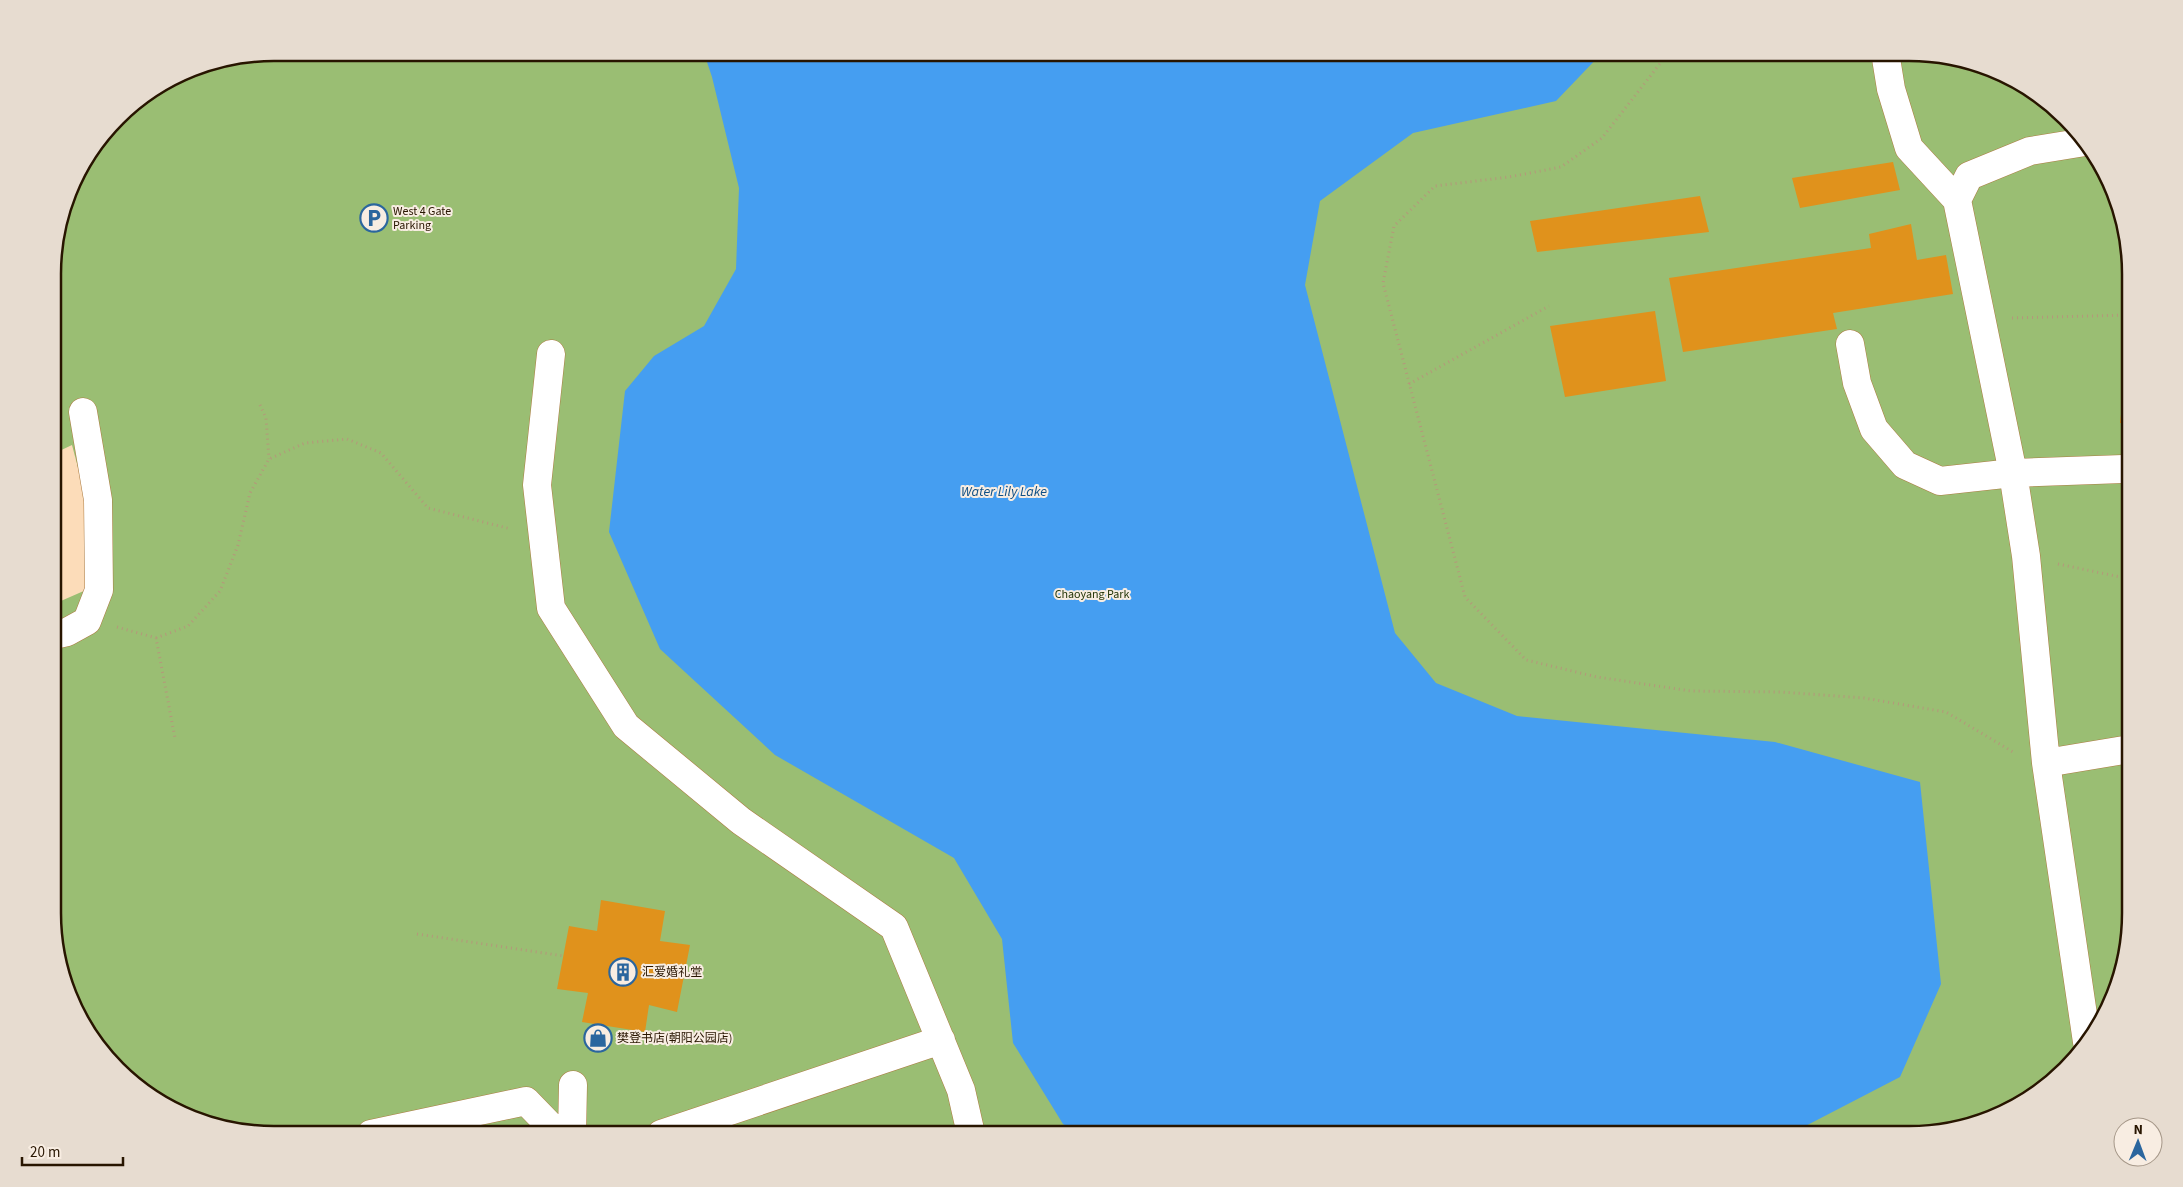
<svg xmlns="http://www.w3.org/2000/svg" width="2183" height="1187" viewBox="0 0 2183 1187" font-family="'Source Sans 3','Noto Sans SC',sans-serif">
<style>
.green{fill:#9abe73}
.water{fill:#459ef1}
.building{fill:#e0921c}
.lines{fill:none;stroke-linecap:round;stroke-linejoin:round}
.minor-casing{stroke:#ac7c42;stroke-width:29}
.path{stroke:#b4987a;stroke-width:3;stroke-dasharray:1 4;stroke-linecap:butt}
.minor{stroke:#fff;stroke-width:28}
.labels{text-anchor:middle;stroke-width:4;stroke-linejoin:round;paint-order:stroke}
.poi-label{font-size:12px;fill:#281500;stroke:#f8ede2;text-anchor:start}
.park-label{font-size:12px;fill:#24370a;stroke:#f8ede2}
.water-label{font-size:14px;font-style:italic;fill:#115085;stroke:#f8ede2}
.rim{fill:none;stroke:#281500;stroke-width:2.5}
</style>
<rect width="100%" height="100%" fill="#fcdcb9"/>
<!-- green -->
<path class="green" d="M1909 52 2007 75 2055 108 2093 151 2129 246 2130 913 2108 1011 2075 1059 2032 1097 1980 1123 1923 1134H274L176 1112 128 1080 90 1036 54 942V604L86 590 89 509 72 445 53 454V259L75 176 128 108 190 69 274 53Z"/>
<!-- water -->
<path class="water" d="M704 53H1602L1556 101 1413 133 1320 201 1305 285 1395 633 1436 683 1517 716 1775 742 1920 782 1941 984 1900 1077 1790 1134H1080L1063 1124 1013 1043 1002 939 954 858 775 755 660 649 609 532 625 391 654 356 704 326 736 269 739 188 712 77Z"/>
<!-- building -->
<path class="building" d="M1893 162 1900 190 1800 208 1792 178Z
M1700 196 1709 232 1537 252 1530 221Z
M1911 224 1917 260 1946 255 1953 294 1833 313 1837 329 1683 352 1669 278 1871 248 1869 234Z
M1655 311 1666 381 1565 397 1550 326Z
M2125 381H2129V423H2120Z
M601 900 665 911 660 941 690 945 677 1012 649 1005 645 1032 582 1022 588 993 557 989 569 926 597 931Z"/>
<g class="lines">
<!-- minor casing -->
<g class="minor-casing">
<path id="minor" d="M1885 52 1891 89 1909 148 1957 200
M2085 142 2030 151 1969 176 1957 200 2013 473 2026 556 2046 763 2087 1042
M1850 344 1857 383 1874 429 1905 465 1940 481 2013 473 2123 469
M551 354 537 485 551 608 626 726 741 821 894 927 961 1090 971 1134
M54 635 67 632 87 621 99 590 98 500 83 412
M2046 763 2130 749
M371 1134 526 1101 558 1134
M572 1134 573 1085
M661 1134 941 1040"/>
</g>
<!-- path -->
<path class="path" d="M1669 52 1602 138 1561 167 1509 177 1435 186 1394 226 1383 283 1465 597 1526 660 1597 677 1691 691 1781 692 1864 698 1946 712 2013 752
M2012 318 2129 315
M1409 384 1549 306
M260 405 266 418 269 459
M2058 564 2130 579
M117 627 156 638 175 738
M156 638 188 626 220 591 238 545 250 493 269 459 305 443 347 439 381 453 428 508 511 529
M417 934 564 956"/>
<!-- minor -->
<use href="#minor" class="minor"/>
</g>
<!-- icons -->
<defs>
<g id="parking-ring" transform="scale(1.4375)"><circle r="9.5" fill="#f8ede2" stroke="#2b669e" stroke-width="1.5"/><path d="M-3.5-5.5H1a3.5 3.5 0 0 1 0 7H-1V5.5H-3.5ZM-1-3.4V-.6H.8a1.4 1.4 0 0 0 0-2.8Z" fill="#2b669e"/></g>
<g id="building-ring" transform="scale(1.4375)"><circle r="9.5" fill="#f8ede2" stroke="#2b669e" stroke-width="1.5"/><path d="M-4-6H4V6H1V3H-1V6H-4ZM-2.5-4.3h1.7v1.8h-1.7ZM.8-4.3h1.7v1.8H.8ZM-2.5-1h1.7V.8h-1.7ZM.8-1h1.7V.8H.8Z" fill="#2b669e"/></g>
<g id="shop-ring" transform="scale(1.4375)"><circle r="9.5" fill="#f8ede2" stroke="#2b669e" stroke-width="1.5"/><path d="M-5-2.5h2.3a2.7 3.5 0 0 1 5.4 0H5L5.5 6h-11ZM-1.5-2.5h3a1.5 2.3 0 0 0-3 0Z" fill="#2b669e"/></g>
</defs>
<g fill-rule="evenodd">
<use href="#parking-ring" x="374" y="218"/>
<use href="#building-ring" x="623" y="972"/>
<use href="#shop-ring" x="598" y="1038"/>
</g>
<g class="labels">
<!-- poi labels -->
<g class="poi-label">
<text x="393" y="215">West 4 Gate<tspan x="393" dy="14">Parking</tspan></text>
<text x="642" y="976">汇爱婚礼堂</text>
<text x="617" y="1042">樊登书店(朝阳公园店)</text>
</g>
<!-- park labels -->
<g class="park-label">
<text x="1092" y="598">Chaoyang Park</text>
</g>
<!-- water labels -->
<g class="water-label">
<text x="1004" y="496">Water Lily Lake</text>
</g>
</g>
<!-- crop -->
<path d="M0 0H2183V1187H0ZM274 61H1909A213 213 0 0 1 2122 274V913A213 213 0 0 1 1909 1126H274A213 213 0 0 1 61 913V274A213 213 0 0 1 274 61Z" fill="#e7dcd0" fill-rule="evenodd"/>
<path class="rim" d="M274 61H1909A213 213 0 0 1 2122 274V913A213 213 0 0 1 1909 1126H274A213 213 0 0 1 61 913V274A213 213 0 0 1 274 61Z"/>
<!-- north arrow -->
<g transform="translate(2138 1142) rotate(1)"><circle r="24" fill="#f8ede2" stroke="#a59788"/>
<path d="M0-4L9 19L0 12L-9 19Z" fill="#2b669e"/>
<text y="-8" font-size="14" font-weight="bold" text-anchor="middle" fill="#281500">N</text>
</g>
<!-- scale -->
<path d="M22 1157v8h101v-8" fill="none" stroke="#281500" stroke-width="2.5"/>
<text x="30" y="1157" font-size="15" fill="#281500" stroke="#f8ede2" stroke-width="4" paint-order="stroke">20 m</text>
</svg>
